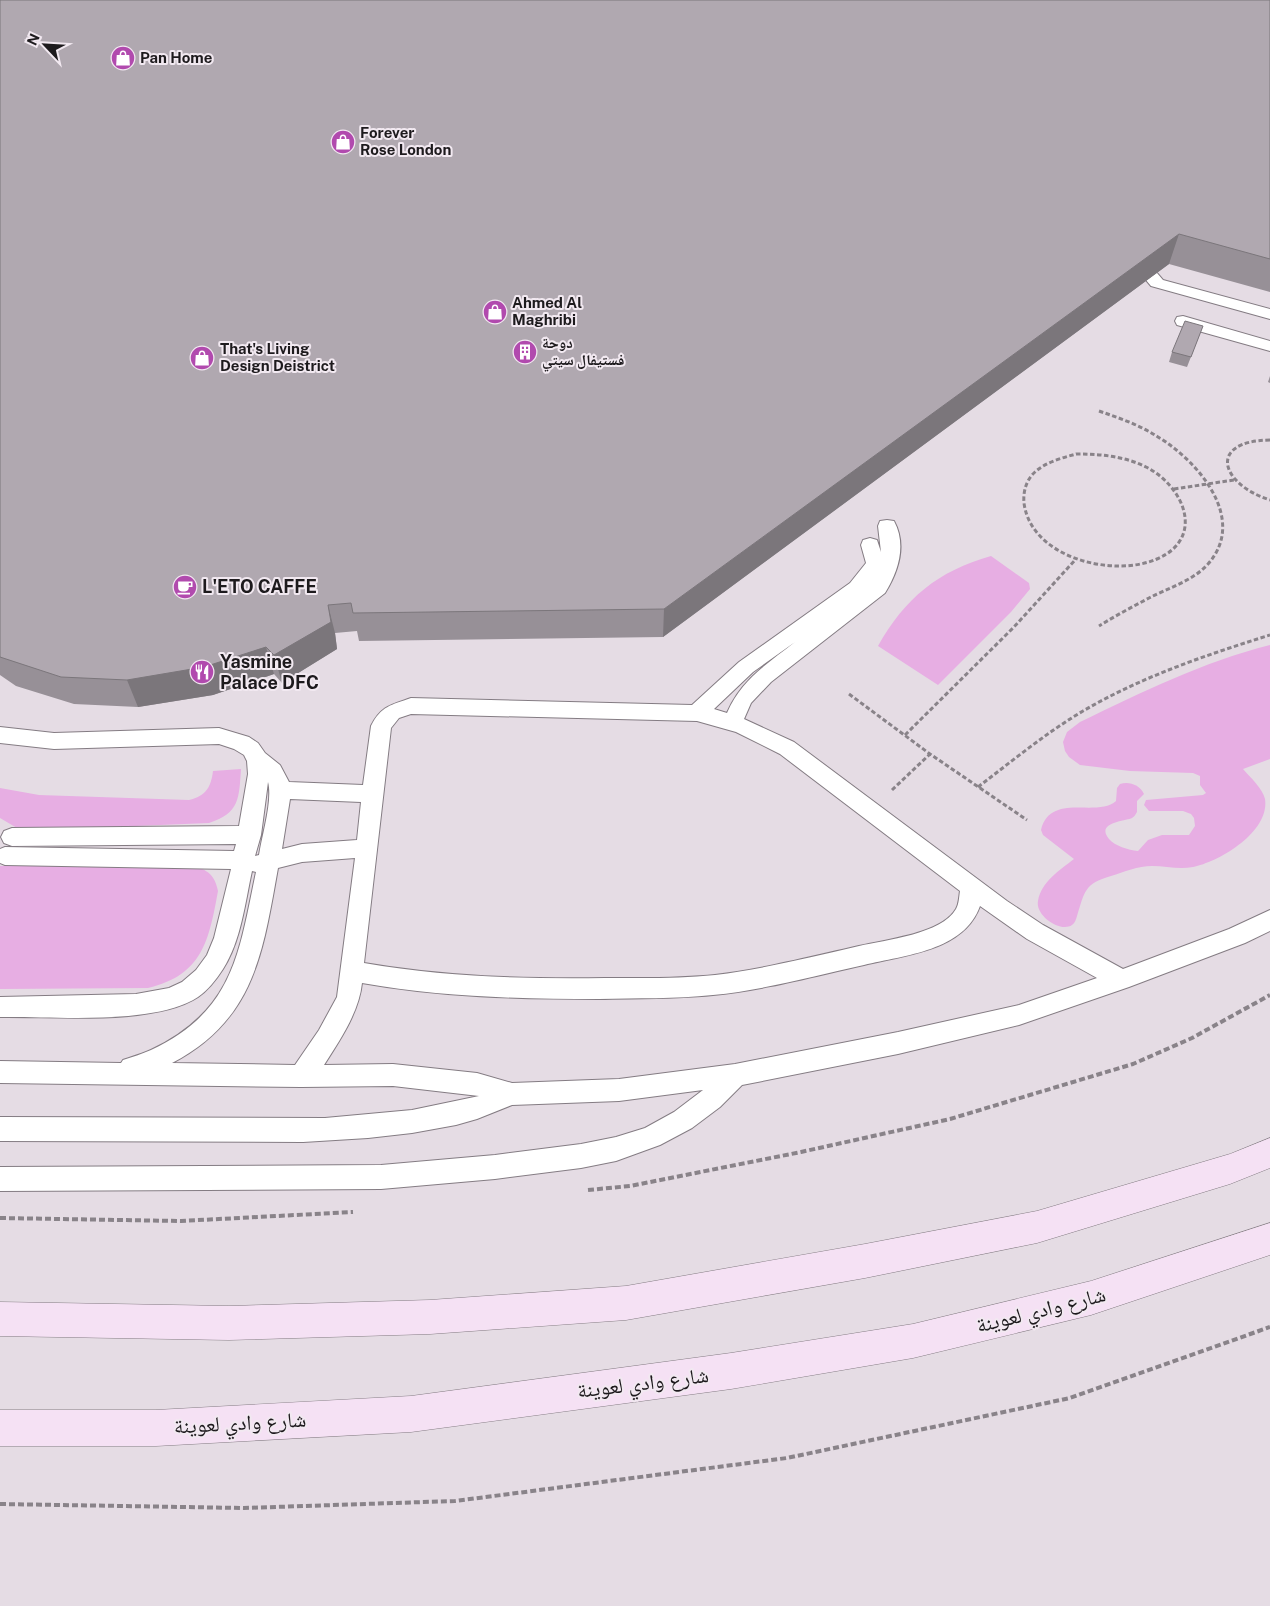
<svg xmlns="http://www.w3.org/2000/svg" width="1270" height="1606" viewBox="0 0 1270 1606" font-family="'Public Sans','Noto Naskh Arabic',sans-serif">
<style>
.green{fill:#e7aee3}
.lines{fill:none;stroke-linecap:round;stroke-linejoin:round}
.lane-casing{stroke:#847c83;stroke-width:2}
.secondary-casing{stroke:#847c83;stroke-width:1}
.path-far1{stroke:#898389;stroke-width:3;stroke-dasharray:4.5 2.5;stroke-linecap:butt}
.path{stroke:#898389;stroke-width:4;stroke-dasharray:6 3;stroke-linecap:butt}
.lane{fill:#fff;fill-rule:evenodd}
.secondary{fill:#f5e1f4;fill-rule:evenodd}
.wall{fill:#979097}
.shaded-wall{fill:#7b767b}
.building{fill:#b0a8b0;stroke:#7b767b}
.labels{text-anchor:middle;stroke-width:4;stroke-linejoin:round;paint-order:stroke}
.far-poi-label{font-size:15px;font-weight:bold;fill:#1d1a1d;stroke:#f2e9f1;text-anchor:start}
.poi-label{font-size:18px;font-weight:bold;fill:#1d1a1d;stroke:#f2e9f1;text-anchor:start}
.near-street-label{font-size:21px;fill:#1d1a1d;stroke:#f2e9f1}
</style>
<rect width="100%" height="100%" fill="#e5dce4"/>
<!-- green -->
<path class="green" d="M991 556 1029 583 1030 589 1011 612 938 685 878 646C905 598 938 571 991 556Z
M1270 645V759L1243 769C1250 777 1263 789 1265 799 1270 832 1219 862 1193 867 1179 870 1166 866 1152 866 1138 866 1124 872 1111 876 1084 884 1085 891 1077 916 1076 919 1075 923 1072 925 1060 933 1035 915 1038 901 1041 882 1060 870 1074 859L1043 835 1041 830C1050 792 1098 818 1116 801L1117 788 1120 784C1129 781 1140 785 1144 794L1137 801V812C1135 815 1135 816 1132 818 1126 821 1095 822 1109 839 1115 846 1128 850 1138 851L1148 840 1162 835H1189L1195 826 1194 818 1191 814 1183 811H1149L1144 805 1146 800 1203 795 1206 793 1200 785V776L1193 773 1130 771 1080 765 1069 757 1065 751 1063 742 1067 732 1080 722C1142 692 1203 662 1270 645Z
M241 769C239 798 240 813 209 823L38 830 17 828 0 818V788L39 795 189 800C206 796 211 787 213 771Z
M184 864C202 868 214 870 218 891 209 940 203 975 148 988L0 989V866Z"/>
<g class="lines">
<!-- lane casing -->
<g class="lane-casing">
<path id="lane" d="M1133 250 1139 252 1163 280 1270 309V319L1151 286 1125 255 1127 252Z
M1183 316 1270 341V351L1177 325 1175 321 1177 317Z
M887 520 894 521C907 545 898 572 885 593L771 682 751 703 744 719 794 742 1007 901 1043 925 1123 969 1229 929 1270 910V931L1245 943 1129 987 1019 1025 898 1054 742 1085 720 1107 692 1128 660 1145 616 1161 581 1168 495 1179 381 1189 0 1191V1167L381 1165 495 1155 581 1144 616 1137 645 1128 674 1112 703 1090 619 1101 512 1105 477 1119 456 1125 412 1133 368 1138 303 1142 0 1141V1117L325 1118 412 1110 479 1096 393 1086 301 1087 0 1083V1061L121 1063 123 1060C132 1057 142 1054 151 1050 234 1011 239 953 256 872L252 871C245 903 241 941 223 969 216 980 208 990 198 997 154 1026 53 1016 0 1017V997L136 994 169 988 182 982 196 970 207 955 214 938 231 869 5 865 0 863V849L5 847 234 851 236 844 12 846 4 843 1 837 4 831 12 828 239 826 248 774 247 761 244 755 234 749 219 744 54 749 0 743V727L54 733 219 728 249 737 258 743 265 753 280 765 289 782 363 785 371 726C381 706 391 705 411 698L692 705 739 662 850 583 866 563 861 545 863 540 870 538 877 540 881 552 878 526 880 521ZM795 642C767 664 741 680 727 713L714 709 753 672ZM411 714 697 721 736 732 780 754 960 891C959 897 959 904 956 909 942 934 885 940 859 946 811 957 764 969 715 975 679 979 642 978 605 978 525 979 444 977 364 963L391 728 399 718ZM268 782C273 800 262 835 259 855L255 856 261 835ZM290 799 361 802 357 840 302 844 282 849ZM355 858 337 997 319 1030 295 1065 172 1063C255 1020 263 951 278 868L302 862ZM980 906 1027 939 1097 978 1019 1005 898 1032 735 1064 619 1079 512 1083 477 1073 393 1064 324 1065C340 1040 359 1012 362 983 440 997 520 999 599 999 637 998 675 999 713 995 764 990 814 976 864 965 905 955 964 951 980 906Z"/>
</g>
<!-- secondary casing -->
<g class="secondary-casing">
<path id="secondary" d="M1270 1138V1168L1230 1184 1037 1243 865 1278 626 1320 430 1334 229 1340 0 1336V1302L229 1306 430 1300 626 1286 865 1244 1037 1211 1230 1154Z
M1270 1223V1255L1091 1315 913 1358 731 1389 411 1432 156 1446H0V1410H156L411 1396 731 1353 913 1324 1091 1281Z"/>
</g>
<!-- path-far1 -->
<path class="path-far1" d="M1099 411C1119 418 1140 425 1158 437 1198 461 1248 519 1208 564 1193 581 1168 588 1149 598 1132 607 1115 616 1099 626
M1270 440C1207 441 1220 484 1270 500
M1076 454C1100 454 1124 456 1146 467 1184 486 1206 538 1157 559 1113 578 1031 558 1024 503 1023 492 1026 480 1035 472 1046 462 1062 458 1076 454Z
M1174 489 1234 480
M849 694 930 754 1027 820
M905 735 1014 627 1076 559
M978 787C1012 761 1046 733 1083 711 1141 677 1206 655 1270 635
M892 790 930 754"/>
<!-- path -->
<path class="path" d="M588 1190 630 1186 801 1152 950 1119 1133 1064 1192 1038 1270 995
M0 1218 181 1221 353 1212
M0 1504 244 1508 455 1501 787 1458 1070 1398 1270 1327"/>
<!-- lane -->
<use href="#lane" class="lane"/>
<!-- secondary -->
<use href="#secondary" class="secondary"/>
</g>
<!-- wall -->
<path class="wall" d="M0 0H1270V292L1169 264 663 637 359 641 357 631 335 633 337 649 282 683 274 674 213 695 138 707 74 704 16 686 0 675Z
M1203 326 1187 367 1169 362 1172 352Z
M1270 376V383L1268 382Z"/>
<!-- shaded-wall -->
<path class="shaded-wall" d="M1179 234 1169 264 663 637 664 609Z
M328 605 335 633 337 649 282 683 274 655Z
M266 647 274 674 213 695 138 707 127 680Z"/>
<!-- building -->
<path class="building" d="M0 0H1270V259L1179 234 664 609 353 613 351 603 328 605 331 622 274 655 266 647 204 667 127 680 61 677 0 657Z
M1185 321 1203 326 1191 357 1172 352Z"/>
<!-- icons -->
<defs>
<g id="shop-disc" transform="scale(1.25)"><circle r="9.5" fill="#b14aae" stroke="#f2e9f1"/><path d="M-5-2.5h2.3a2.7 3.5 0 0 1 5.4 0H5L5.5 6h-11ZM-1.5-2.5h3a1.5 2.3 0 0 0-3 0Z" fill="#fff"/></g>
<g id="building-disc" transform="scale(1.25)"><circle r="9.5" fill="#b14aae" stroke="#f2e9f1"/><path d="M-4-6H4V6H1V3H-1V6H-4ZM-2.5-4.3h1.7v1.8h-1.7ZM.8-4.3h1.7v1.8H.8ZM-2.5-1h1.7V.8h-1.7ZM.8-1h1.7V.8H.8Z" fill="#fff"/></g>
<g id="cafe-disc" transform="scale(1.25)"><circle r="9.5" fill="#b14aae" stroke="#f2e9f1"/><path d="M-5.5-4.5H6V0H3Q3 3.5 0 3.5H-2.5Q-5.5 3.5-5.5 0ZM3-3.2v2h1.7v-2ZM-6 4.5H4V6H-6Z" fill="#fff"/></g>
<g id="restaurant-disc" transform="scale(1.25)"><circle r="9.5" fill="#b14aae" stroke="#f2e9f1"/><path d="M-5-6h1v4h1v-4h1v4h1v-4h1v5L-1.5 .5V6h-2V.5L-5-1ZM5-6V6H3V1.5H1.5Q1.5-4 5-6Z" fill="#fff"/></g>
</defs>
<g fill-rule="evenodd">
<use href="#shop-disc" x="123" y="58"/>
<use href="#shop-disc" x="343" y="142"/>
<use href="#shop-disc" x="495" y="312"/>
<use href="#building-disc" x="525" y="352"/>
<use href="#shop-disc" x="202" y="358"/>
<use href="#cafe-disc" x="185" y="587"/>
<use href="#restaurant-disc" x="202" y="672"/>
</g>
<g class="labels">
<!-- far-poi labels -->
<g class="far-poi-label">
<text x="140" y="63">Pan Home</text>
<text x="360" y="138">Forever<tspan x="360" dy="17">Rose London</tspan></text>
<text x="512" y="308">Ahmed Al<tspan x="512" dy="17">Maghribi</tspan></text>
<text x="542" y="348">دوحة<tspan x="542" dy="17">فستيفال سيتي</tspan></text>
<text x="220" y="354">That's Living<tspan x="220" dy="17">Design Deistrict</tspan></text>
</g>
<!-- poi labels -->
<g class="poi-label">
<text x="202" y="593">L'ETO CAFFE</text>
<text x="220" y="668">Yasmine<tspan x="220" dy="21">Palace DFC</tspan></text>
</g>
<!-- near-street labels -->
<g class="near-street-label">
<text transform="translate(1041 1310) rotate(-14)" y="7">شارع وادي لعوينة</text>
<text transform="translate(643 1383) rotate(-7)" y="7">شارع وادي لعوينة</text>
<text transform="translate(240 1423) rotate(-3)" y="7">شارع وادي لعوينة</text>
</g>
</g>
<!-- north arrow -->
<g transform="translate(45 45) rotate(295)" stroke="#f2e9f1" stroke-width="4" paint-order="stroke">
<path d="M0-4L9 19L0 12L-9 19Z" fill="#1d1a1d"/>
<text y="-8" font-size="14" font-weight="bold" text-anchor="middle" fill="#1d1a1d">N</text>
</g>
</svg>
